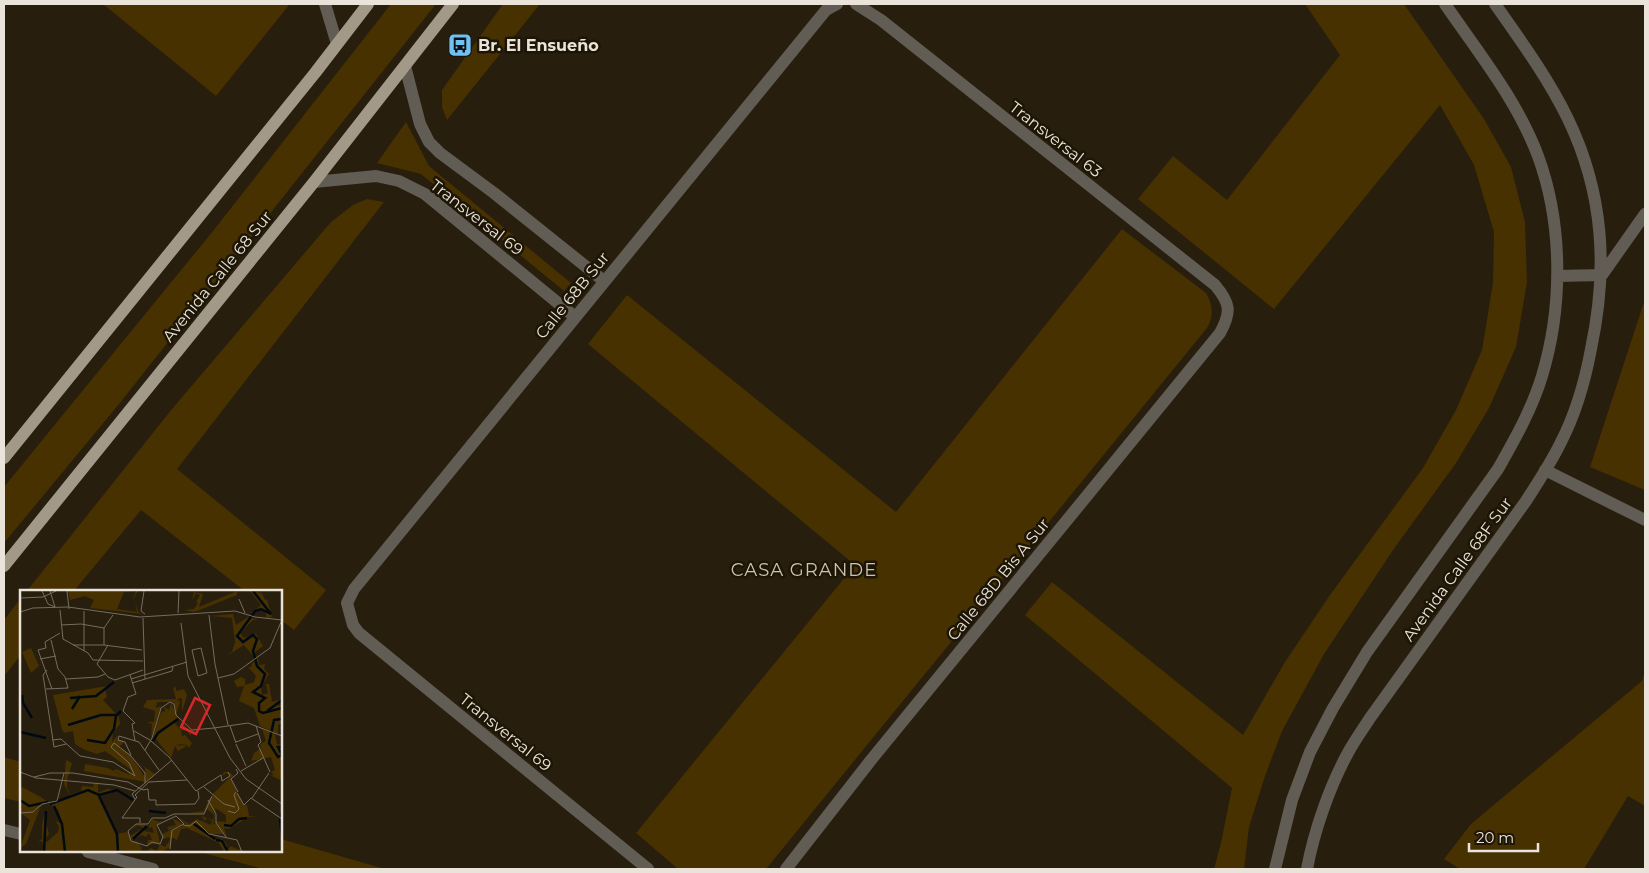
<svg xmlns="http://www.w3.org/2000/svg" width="1649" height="873" viewBox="0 0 1649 873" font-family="Montserrat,sans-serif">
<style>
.green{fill:#483100}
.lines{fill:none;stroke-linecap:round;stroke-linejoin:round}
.minor{stroke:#615c54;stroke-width:12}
.major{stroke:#a39989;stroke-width:12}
.labels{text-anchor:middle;stroke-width:5;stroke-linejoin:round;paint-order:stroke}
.poi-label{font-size:16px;font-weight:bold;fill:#e9e3d9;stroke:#1d1505;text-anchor:start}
.street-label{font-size:16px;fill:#e9e3d9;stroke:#1d1505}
.neighbourhood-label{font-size:18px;letter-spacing:1px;fill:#cfc3af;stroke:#1d1505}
.inset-river{fill:none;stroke:#010911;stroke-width:2.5}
.inset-road{fill:none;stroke:#756d5f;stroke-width:1}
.view{fill:#d62828;fill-opacity:0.15;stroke:#d62828;stroke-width:2.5}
.inset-edge{fill:none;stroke:#e9e3d9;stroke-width:2.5}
</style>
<rect width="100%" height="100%" fill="#271e0e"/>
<!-- green -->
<path class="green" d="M103 4H288L289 5 216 96Z
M391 4H436L119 404 4 543V487L213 231Z
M503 4H540L447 120 442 107V90Z
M1305 4H1404L1484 119 1511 167 1525 222 1527 282 1516 347 1489 408 1456 463 1393 550 1324 654 1282 731 1265 776 1249 827 1244 869H1214L1221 843 1232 788 1025 615 1052 582 1243 735 1285 662 1330 595 1423 468 1456 410 1482 350 1493 283 1494 232 1474 165 1440 105 1274 309 1138 199 1173 156 1227 200 1340 55Z
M406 122 429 166 571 283 564 291 421 174 377 163Z
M367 199 384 202 177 469 326 590 294 630 281 620V592H246L141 510 73 592H26L172 409 331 222 353 205Z
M1122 229 1206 293C1213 305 1214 316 1207 328L766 869H678L636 833 855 565 588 344 627 295 896 512Z
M1645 299V490L1590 467Z
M21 598V655L4 676V620Z
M1645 671V806L1628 796 1584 869H1460L1444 859 1471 824 1642 681Z
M4 757 21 762V802L4 798Z
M281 839 385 869H263L200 852H281Z"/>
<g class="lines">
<!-- minor -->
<path class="minor" d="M325 4 337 44
M405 66 420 124 429 142 440 153 494 193 604 281
M314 182 376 176 399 181 425 194 575 317
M1602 275 1645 214
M1557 276 1602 275
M1545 470 1645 520
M4 830 21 834
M88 852 153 869
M648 869 359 633 353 625 347 603 354 589 826 10 837 4
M786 869 871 760 1220 333C1232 311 1230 303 1215 285L881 20 856 4
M1275 869 1292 800 1310 752 1333 708 1367 652 1498 469C1515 439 1532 409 1542 376 1563 307 1563 224 1538 156 1517 100 1478 52 1445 4
M1307 869C1314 831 1330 785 1349 751 1355 740 1363 729 1370 718L1526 501C1538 482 1551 463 1561 442 1576 413 1585 381 1591 349 1608 269 1604 194 1568 119 1548 78 1521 41 1495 4"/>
<!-- major -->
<path class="major" d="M4 458 315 73 368 4
M4 566 314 182 453 4"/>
</g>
<!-- icons -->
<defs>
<g id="bus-square" transform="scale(1.25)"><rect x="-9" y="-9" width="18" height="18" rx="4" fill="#70c2f4" stroke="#1d1505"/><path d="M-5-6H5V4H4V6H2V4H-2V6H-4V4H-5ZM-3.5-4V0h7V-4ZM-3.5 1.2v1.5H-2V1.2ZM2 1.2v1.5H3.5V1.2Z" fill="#111"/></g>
</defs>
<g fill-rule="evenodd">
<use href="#bus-square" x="460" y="45"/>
</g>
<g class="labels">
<!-- poi labels -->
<g class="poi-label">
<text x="478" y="51">Br. El Ensueño</text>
</g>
<!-- street labels -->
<g class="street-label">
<text transform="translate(1056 139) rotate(38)" y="6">Transversal 63</text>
<text transform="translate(477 217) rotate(38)" y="6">Transversal 69</text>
<text transform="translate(217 276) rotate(-51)" y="6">Avenida Calle 68 Sur</text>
<text transform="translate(572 295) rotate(-51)" y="6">Calle 68B Sur</text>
<text transform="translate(1457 569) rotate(-54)" y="6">Avenida Calle 68F Sur</text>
<text transform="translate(998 579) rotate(-51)" y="6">Calle 68D Bis A Sur</text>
<text transform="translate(506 732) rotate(39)" y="6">Transversal 69</text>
</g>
<!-- neighbourhood labels -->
<g class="neighbourhood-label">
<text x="804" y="576">CASA GRANDE</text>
</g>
</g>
<!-- overview -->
<g transform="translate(20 590)">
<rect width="262" height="262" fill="#271e0e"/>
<path d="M48 1H118L112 11 116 1 104 2 97 19 117 22 115 13 119 23 131 25 70 18 74 10 65 6 50 10ZM217 1V5L182 19 174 22 164 20 174 19 178 13 176 12 180 5 176 3 172 10 174 2 183 4 179 17ZM230 1 242 3 245 10 247 9 252 27 246 28V23L241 20 230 24 241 15ZM213 24 216 35 228 27 238 30H233L220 43 224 48 236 44 243 56 235 62V68L224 55 210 64 206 65 212 62 215 52 212 28 191 26ZM11 58 19 76 11 83 2 62ZM238 68 239 75 245 74 244 79 249 84 241 97 242 105 248 103 246 94H249L252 112 262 109 256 115 262 116V133L258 135V144L240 136 234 118 219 111 224 96 217 97 214 91 221 87 225 89V95L234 92 236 86 228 77H232L231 75ZM93 95 85 98 87 107 83 110 99 127 100 134 93 143 92 152 98 145 97 150 104 151 109 162 104 152 99 157 111 166 126 189 125 178 117 172 135 184 126 192 64 181 65 174 88 178 98 184 102 185 93 181 96 179 110 185 102 176 113 186 110 179 85 161 77 164 65 160 55 154 53 141 44 143 42 139 33 105ZM156 97V101L164 99 167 105 162 122V108L157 109 160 112 156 125 154 112H137L136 118 141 116 131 148 132 134 127 132H134L135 121 123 117 127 110 156 109 153 98ZM151 113 158 128 153 131 160 139 163 133 167 140 171 141V146L167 141 161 140 162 146 165 145 172 153 169 158 167 155 160 154 156 156 162 155 167 156 158 161 155 156 151 168 136 149 132 151 141 122 146 121 143 116 149 120ZM242 139 255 144 257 154 262 155V191L250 185H254L251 182 255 180 251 167 231 171 234 163 241 158 240 154 246 151ZM46 170 52 173 47 190V199L49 201V205L61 201 62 196 73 197 74 194H78V203L87 199 95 200 79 205 80 211 95 238V244L108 242 112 252 116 251 122 258 120 262 21 261 24 260 22 251 18 252 22 249V235L24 226 26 221 25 228 29 244 24 250 27 252 38 242 39 236 35 231 41 233 42 240V233L38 220 30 214 50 206 44 194ZM204 182H209L213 185 211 189 217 201 214 204 217 202 224 215H227L229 226H239L228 227 209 239 204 238 207 247 195 231 206 232V225L195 218 196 224 188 210 193 206 202 210 192 205 211 186 207 183 202 186ZM0 196 21 207 28 212 13 222H0ZM188 211 195 225 193 235 195 233 204 244H190L182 238 195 250 202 248 207 255 206 261 211 256 219 260 220 258 222 262H204L199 253 167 238 161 239 157 250 151 247 152 240 167 235 156 226 169 234 177 229 191 235 192 231 187 228 185 231 181 226 193 230 194 225 187 219 183 223H168L184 221ZM20 218 6 254 0 258 10 230 1 223 14 222ZM152 228 163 234 151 239V252L150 257 142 262H126L131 258 137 261 140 254 145 257 150 250 149 247 143 249 142 244 149 241 147 237 156 235ZM132 229 139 232 143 230 136 236 140 253 127 255 128 250H132L129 243 126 247 122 245 112 250 110 246 123 238 118 235 113 239 117 234 128 235 124 241 134 243 132 237 128 238Z" fill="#483100"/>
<path class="inset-river" d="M233 1 251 24 241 19 235 21 217 46 223 52 233 45 237 49 233 61 237 76 245 84 241 96 233 102 245 108 239 113V121L243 123 262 118M2 105 3 113 12 128M50 108 76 106 94 92M52 119 60 106M247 121 262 110M262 129 254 130 249 153 258 167 262 165 258 157H262M48 135 81 125H97L101 121M0 142 26 148M67 150 85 153 94 139 96 126M133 151 138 143 158 129M79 206 97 244 98 262M0 210 9 216 28 212M30 214 68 200 79 205 97 200 113 210M34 216 42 234 45 262M129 221 146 223M262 222 260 230 262 245M174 234 195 249M204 235 211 236 219 229 227 228M113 249 127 236M196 250 202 251 208 262M24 262 26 221"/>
<path class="inset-road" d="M22 1 28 14 35 17M30 1 35 17M47 1 49 19M124 1 121 21 125 24M0 8 23 7 36 1M219 9 225 23M40 20 43 49 68 63 73 70 123 71M64 21V61M0 22 13 18 48 17 120 27 215 21 235 27 262 30M158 23 159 1M189 25 195 74 208 135M123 28 125 89M161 33 168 86 210 168 226 189 262 214M41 35 61 34 84 38 93 25M84 38V55M53 55H84L122 60M88 55 77 74 88 87 95 90 123 80M181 58 187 83 178 86 172 60ZM20 69 36 66M27 80 23 85 34 157 46 154M110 85 116 104 108 107 103 121 115 133 112 134 115 151M198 88 214 84 250 58 261 32M46 89 78 87 85 84M111 89 167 72M112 93 152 81 153 77M26 99 48 98 45 87 38 79 31 50M32 99 18 60 26 58 25 52 40 43M210 136 216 153M236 136 241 152 238 155 250 182M194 138 228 133 262 146M114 141 130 150M32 150 41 149 60 166 93 172 115 186 109 173 91 157 94 153 111 166 125 183V193M131 151 149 167 176 201 201 185 202 191 210 186 208 182M216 152 238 144M216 154 226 176M125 160 132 148 141 118 150 112 154 114 156 125 172 140 194 138M111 165 105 152 98 150 99 146 119 152 139 180M216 179 218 183 211 189 218 202M221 181 243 168M0 182 16 188 94 195 115 201M14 187 30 183H53L108 192 123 200 128 199 129 210H136V215L175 214 179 208 178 201M184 197 204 214 215 217M217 203 224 215 231 208 262 229M232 208 249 183M115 209 112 204 152 170M188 210 196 224V233L206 247M208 221 215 223 219 219 214 205 216 202M0 223 13 222 22 214 37 211 44 183M156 226 137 235 143 247 140 254 132 252 127 256 111 251 108 241 116 234H128L132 228H145L154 224H184L192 206M120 233V228H102L117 207 115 205 129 192 167 190M163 235 170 236 176 231 189 244 217 250 222 262M150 259 152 240 164 234 156 226"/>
<path class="view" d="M175 108 190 115 176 144 161 137Z"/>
<rect width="262" height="262" class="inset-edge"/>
</g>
<!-- border -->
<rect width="1649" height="873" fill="none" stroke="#e9e3d9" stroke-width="10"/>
<!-- scale -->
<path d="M1469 843v8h69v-8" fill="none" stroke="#e9e3d9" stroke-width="2.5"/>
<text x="1476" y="843" font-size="15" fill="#e9e3d9" stroke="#1d1505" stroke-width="4" paint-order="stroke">20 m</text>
</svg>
